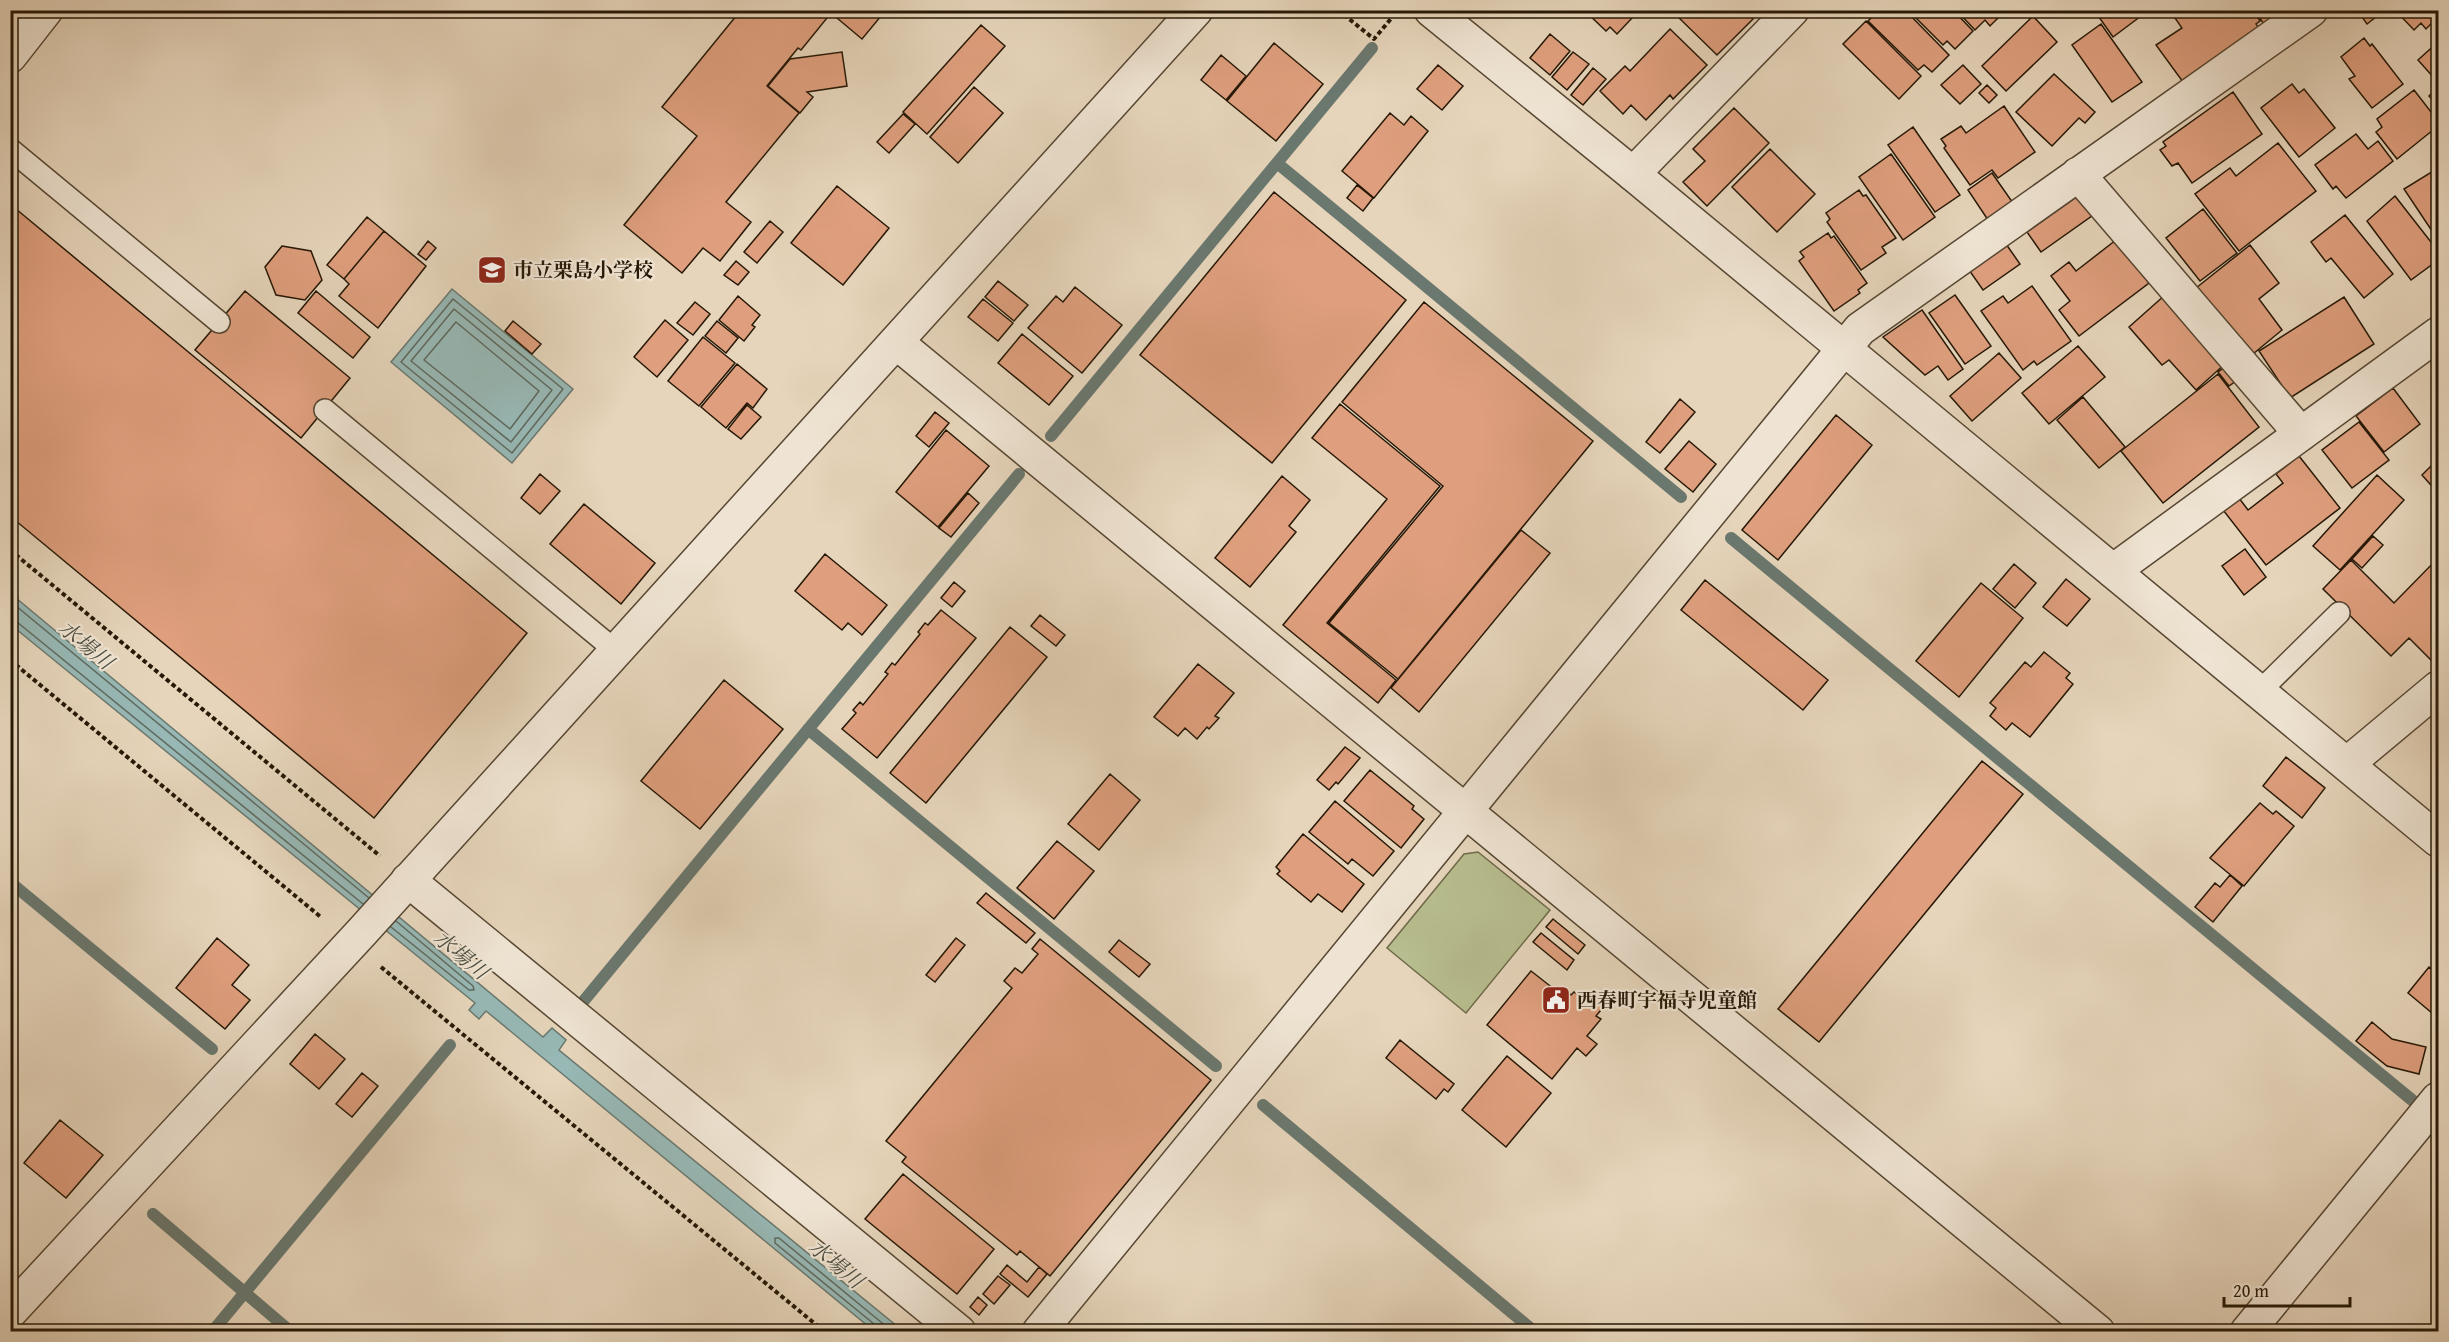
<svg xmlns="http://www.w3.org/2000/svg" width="2449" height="1342" viewBox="0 0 2449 1342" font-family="'Gentium Book Plus','Noto Serif JP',serif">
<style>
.green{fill:#b7bd8e;stroke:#6e6a4a;stroke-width:1.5}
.water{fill:#97b8b5;stroke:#6a786f;stroke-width:1.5}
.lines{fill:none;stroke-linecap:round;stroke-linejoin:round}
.shore{stroke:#5e685e;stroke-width:1.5}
.stream{stroke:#6a786f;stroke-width:12}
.building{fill:#df9f7e;stroke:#261806;stroke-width:1.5}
.service-casing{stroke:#564733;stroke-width:24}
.minor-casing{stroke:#564733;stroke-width:36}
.tertiary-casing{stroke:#564733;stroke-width:36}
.path{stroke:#261806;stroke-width:4;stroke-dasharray:4.5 3;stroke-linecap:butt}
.service{stroke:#efe4d3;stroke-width:21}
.minor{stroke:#efe4d3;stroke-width:33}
.tertiary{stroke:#efe4d3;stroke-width:33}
.labels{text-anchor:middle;stroke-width:4.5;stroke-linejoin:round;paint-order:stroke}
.poi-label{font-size:20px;font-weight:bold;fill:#261806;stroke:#efe4d3;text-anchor:start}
.water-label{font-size:21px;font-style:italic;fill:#4e5043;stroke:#efe4d3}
</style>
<rect width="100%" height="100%" fill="#e6d5bb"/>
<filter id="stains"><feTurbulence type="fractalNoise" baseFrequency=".00333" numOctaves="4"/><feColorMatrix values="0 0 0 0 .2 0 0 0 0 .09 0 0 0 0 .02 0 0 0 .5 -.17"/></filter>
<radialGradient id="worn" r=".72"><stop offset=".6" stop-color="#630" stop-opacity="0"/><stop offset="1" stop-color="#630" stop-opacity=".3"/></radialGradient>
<!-- green -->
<path class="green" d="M1478 852 1550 910 1466 1013 1387 948 1464 854Z"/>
<!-- water -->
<path class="water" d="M452 289 573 389 512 463 391 362Z
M10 593 543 1037 552 1028 566 1040 559 1050 903 1331H874L486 1011 479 1019 469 1010 475 1003 11 625Z"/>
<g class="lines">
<!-- shore -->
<path class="shore" d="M453 299 563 389 512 453 401 362Z
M454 309 552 390 511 442 411 361Z
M456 322 539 391 510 429 424 360Z
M10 601 369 898
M10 621 17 622 363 904
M391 927 469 990H474L473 986 396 921
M877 1332 874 1324 775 1243V1238H779L893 1332"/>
<!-- stream -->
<path class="stream" d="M1277 163 1681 497
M1051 436 1372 48
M1731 538 2412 1100
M808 729 1216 1066
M10 882 212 1049
M582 1003 1019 474
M1263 1105 1535 1332
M153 1214 291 1332
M212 1332 450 1045"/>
</g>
<!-- building -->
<path class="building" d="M741 10H886L862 39 831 13 801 50 798 48 767 86 799 113 726 202 751 222 720 261 703 248 682 273 624 225 697 136 662 107Z
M1584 10H1633L1630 13 1633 17 1617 34 1610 27 1606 31Z
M1681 10H1744L1753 19 1717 55 1677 16Z
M1879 10H1905L1949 55 1932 72 1924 65 1918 70 1868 21Z
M1908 10H1953L1973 31 1955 49 1947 41 1943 45Z
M1956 10H2004L2005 11 1990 26 1985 20 1975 30Z
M2094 10H2149L2113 37Z
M2178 10H2253L2260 21 2256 24 2259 28 2183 82 2156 45 2182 28 2175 18 2181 14Z
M2254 10H2290L2266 27Z
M2357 10H2385L2367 24Z
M2395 10H2438V17L2426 29 2421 23 2414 30Z
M2033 16 2057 42 2006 91 1982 66Z
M1866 21 1921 76 1899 99 1843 44Z
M2101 24 2142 82 2112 102 2072 45Z
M981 25 1005 46 927 134 903 112Z
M1670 29 1707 65 1673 99 1670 95 1646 120 1631 105 1623 114 1600 91 1625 66 1630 71Z
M1550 34 1570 51 1550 75 1530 58Z
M2364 38 2370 46 2372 44 2403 84 2372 108 2349 79 2355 76 2341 57Z
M2438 42V74L2434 78 2418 60Z
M1274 43 1323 84 1276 141 1227 101Z
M842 52 847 86 807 92 813 97 800 113 768 86 790 59Z
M1573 52 1589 64 1567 90 1552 77Z
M1221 55 1246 76 1226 100 1201 80Z
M1438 65 1463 86 1442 110 1417 89Z
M1963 65 1981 84 1960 104 1941 85Z
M1593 68 1606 79 1583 105 1571 95Z
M2054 74 2095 112 2085 123 2079 118 2052 146 2016 112Z
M2292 84 2299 93 2304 89 2335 128 2299 157 2261 108Z
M1987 85 1997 95 1989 103 1979 93Z
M974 87 1003 113 958 163 930 137Z
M2438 87V106L2429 96Z
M2414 90 2438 121V126L2397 159 2376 132 2382 127 2377 119Z
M2233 92 2262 134 2192 183 2178 163 2172 166 2160 150 2166 146 2163 142Z
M2004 106 2035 152 1998 178 1992 170 1970 185 1944 148 1946 146 1941 139 1961 126 1966 133Z
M1734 108 1769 143 1707 206 1683 182 1705 161 1693 149Z
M1390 113 1404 125 1411 116 1428 131 1374 198 1342 171Z
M903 114 915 124 889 153 877 142Z
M1913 127 1960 195 1935 212 1888 145Z
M2356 134 2368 149 2378 141 2393 161 2346 198 2336 186 2333 189 2315 165Z
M2278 143 2316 191 2239 251 2195 194 2230 168 2236 176Z
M1770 149 1815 194 1777 232 1732 187Z
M1891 154 1935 217 1903 240 1859 177Z
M2438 168V240L2404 189Z
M1992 173 2013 203 1988 220 1968 190Z
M1357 185 1373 198 1363 211 1347 198Z
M837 186 889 228 843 285 791 243Z
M1859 190 1863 196 1866 195 1896 238 1882 247 1886 253 1861 270 1827 222 1830 219 1826 213Z
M1274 192 1406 300 1272 463 1140 355Z
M2082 193 2096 213 2041 252 2027 232Z
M2395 196 2438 251V260L2411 280 2367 221Z
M10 204 527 633 374 818 10 516Z
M2203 209 2237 253 2200 281 2166 238Z
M2345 215 2393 274 2364 298 2331 258 2326 262 2311 242Z
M367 217 384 231 344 279 327 265Z
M770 221 783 232 757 263 744 252Z
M384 231 426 266 378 328 339 296 349 284 344 279Z
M1828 233 1831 238 1834 236 1867 283 1858 290 1860 293 1834 311 1799 261 1804 257 1800 252Z
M2116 240 2149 283 2079 336 2059 310 2070 301 2051 276 2069 262 2076 271Z
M428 241 436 248 426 260 418 254Z
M2006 244 2020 264 1983 290 1969 270Z
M2250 245 2279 283 2259 299 2282 330 2253 354 2228 323 2225 325 2196 288Z
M282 246 311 251 322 280 305 300 276 295 265 267Z
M736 261 749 272 738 285 724 275Z
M998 281 1028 305 1014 321 985 297Z
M2032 286 2071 341 2037 365 2034 361 2023 370 1981 311 2003 296 2008 303Z
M1075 287 1122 325 1082 373 1028 328 1056 296 1063 302Z
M245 291 350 378 301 438 195 350Z
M316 291 370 337 353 358 298 313Z
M1955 295 1991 346 1965 364 1929 313Z
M2165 295 2226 363 2196 390 2169 360 2162 365 2129 327Z
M738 296 760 315 752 325 755 327 744 341 719 320Z
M2344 297 2374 344 2290 398 2259 351Z
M983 299 1013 323 998 341 968 317Z
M695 302 710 314 693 335 677 323Z
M1424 302 1593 441 1398 679 1329 623 1443 486 1342 402Z
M1922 310 1963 369 1948 380 1938 366 1925 375 1883 337Z
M665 320 688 340 657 377 634 357Z
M513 321 541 344 532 354 505 331Z
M717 321 738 338 726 353 705 336Z
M1022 334 1073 376 1049 405 998 363Z
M703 337 735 363 699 406 668 381Z
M2078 346 2105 377 2049 424 2022 393Z
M1999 353 2021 378 1972 421 1950 396Z
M737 364 767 389 753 408 747 403 726 428 701 407Z
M2229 364 2240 378 2229 386 2218 372Z
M2218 374 2259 427 2163 503 2121 451Z
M2393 388 2420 424 2384 452 2356 416Z
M2083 397 2125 447 2099 468 2057 420Z
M1680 399 1695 412 1660 453 1646 442Z
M1340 404 1440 486 1327 623 1396 680 1378 703 1283 625 1387 499 1312 438Z
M747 405 761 417 741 439 728 429Z
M935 412 949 423 929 447 916 436Z
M1836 415 1872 445 1778 560 1742 530Z
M2359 422 2389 460 2352 488 2322 450Z
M946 430 989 466 938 527 896 492Z
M1689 441 1716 464 1693 492 1665 469Z
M2299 456 2340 508 2266 565 2223 510 2239 498 2248 510 2283 483 2276 474Z
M2438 459V493L2422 475Z
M540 474 560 491 540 514 521 498Z
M2377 475 2404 500 2340 570 2313 546Z
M1282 476 1310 500 1289 526 1296 532 1250 587 1215 558Z
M968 493 979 503 951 537 939 528Z
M584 504 655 563 621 604 550 544Z
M1521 530 1550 553 1419 712 1391 688Z
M2373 536 2383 545 2362 568 2352 559Z
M2245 549 2266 577 2244 595 2222 566Z
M825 554 887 605 862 635 848 623 842 630 795 591Z
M2438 558V660L2435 664 2409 638 2391 656 2323 589 2351 560 2394 603Z
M2014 564 2036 583 2015 608 1993 589Z
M2066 579 2090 599 2067 626 2043 607Z
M1705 580 1828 680 1803 710 1681 610Z
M954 582 965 591 952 607 941 598Z
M1981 583 2023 618 1959 697 1916 661Z
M941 610 976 638 877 758 842 729 856 713 853 710 860 702 863 705 888 674 885 672 892 663 895 665 920 634 918 632 925 623 928 625Z
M1040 615 1065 635 1056 646 1031 626Z
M1010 627 1047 657 926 803 890 773Z
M2044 652 2070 673 2066 678 2073 684 2030 737 2012 723 2006 730 1990 716 1996 708 1990 703 2025 662 2031 667Z
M1198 664 1234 693 1215 716 1219 718 1209 729 1207 727 1197 739 1185 728 1178 736 1154 717Z
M724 680 783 729 700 829 641 781Z
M1345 747 1360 758 1338 784 1336 782 1329 790 1317 780Z
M2286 757 2325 788 2302 818 2263 786Z
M1982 761 2023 794 1819 1042 1778 1009Z
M1370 770 1414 806 1412 809 1424 819 1401 848 1344 801Z
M1110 774 1140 800 1099 850 1068 824Z
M1335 801 1394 851 1373 876 1352 859 1348 864 1309 832Z
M2260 803 2273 814 2276 811 2294 826 2244 886 2210 858Z
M1303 834 1364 884 1342 912 1318 894 1311 902 1277 874 1280 871 1276 867Z
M1057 841 1094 871 1054 919 1017 888Z
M2230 875 2242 886 2213 922 2195 907 2215 883 2220 887Z
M986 893 1035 933 1026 943 977 903Z
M1553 919 1585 945 1578 954 1546 927Z
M1541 933 1574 960 1567 970 1533 942Z
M217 938 249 965 232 985 250 1000 225 1029 176 988Z
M956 938 965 945 935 982 926 975Z
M1040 939 1211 1080 1050 1276 1020 1251 1017 1255 902 1162 906 1157 886 1141 1012 988 1004 981 1015 968 1022 973 1038 954 1032 949Z
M1119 940 1150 964 1139 977 1109 952Z
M2438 965V1018L2408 993 2429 967 2434 971Z
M1531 971 1563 996 1567 991 1571 995 1574 992 1583 998 1589 991 1605 1005 1596 1016 1601 1019 1587 1036 1597 1044 1586 1056 1577 1048 1552 1079 1487 1025Z
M2372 1022 2392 1039 2426 1047 2419 1074 2387 1066 2356 1041Z
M315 1034 345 1059 319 1089 290 1064Z
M1400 1040 1454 1084 1448 1092 1444 1089 1436 1099 1386 1058Z
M1507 1056 1551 1093 1506 1147 1462 1110Z
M362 1073 378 1086 352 1117 336 1104Z
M60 1120 103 1155 66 1198 24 1163Z
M903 1174 994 1249 957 1294 865 1219Z
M1007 1265 1027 1282 1039 1267 1047 1274 1028 1297 1000 1274Z
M998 1276 1010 1285 994 1304 983 1294Z
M978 1297 987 1305 979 1315 970 1307Z"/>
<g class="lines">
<!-- service casing -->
<g class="service-casing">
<path id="service" d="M10 149 219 322
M325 410 616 651
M2259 692 2339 613"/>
</g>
<!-- minor casing -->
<g class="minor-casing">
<path id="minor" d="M10 56 46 10
M1633 174 1792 10
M2078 174 2301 434
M896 342 2098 1332
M2113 571 2438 334
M2347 764 2438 688
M408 880 959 1332
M1039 1332 1860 329 2311 10
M2247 1332 2438 1099"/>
</g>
<!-- tertiary casing -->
<g class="tertiary-casing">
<path id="tertiary" d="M1431 10 1633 174 2438 840
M10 1312 361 933 1196 10"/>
</g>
<!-- path -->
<path class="path" d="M1338 10 1374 39 1394 15
M10 550 380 856
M10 660 322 918
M381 967 825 1332"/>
<!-- service -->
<use href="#service" class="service"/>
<!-- minor -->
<use href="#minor" class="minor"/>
<!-- tertiary -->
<use href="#tertiary" class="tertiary"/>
</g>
<!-- icons -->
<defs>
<g id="school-square" transform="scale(1.5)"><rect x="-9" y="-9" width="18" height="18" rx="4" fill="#8f2418" stroke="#efe4d3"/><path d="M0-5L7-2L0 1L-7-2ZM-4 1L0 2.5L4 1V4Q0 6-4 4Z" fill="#fff"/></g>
<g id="civic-square" transform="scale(1.5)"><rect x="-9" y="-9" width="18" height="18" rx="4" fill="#8f2418" stroke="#efe4d3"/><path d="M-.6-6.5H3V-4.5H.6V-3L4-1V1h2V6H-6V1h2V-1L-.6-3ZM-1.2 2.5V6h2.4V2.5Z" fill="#fff"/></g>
</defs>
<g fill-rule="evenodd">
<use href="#school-square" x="492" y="270"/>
<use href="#civic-square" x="1556" y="1000"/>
</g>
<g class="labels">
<!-- poi labels -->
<g class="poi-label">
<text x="513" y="277">市立栗島小学校</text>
<text x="1577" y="1007">西春町宇福寺児童館</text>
</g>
<!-- water labels -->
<g class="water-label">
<text transform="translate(86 645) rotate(40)" y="7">水場川</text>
<text transform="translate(461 955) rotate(40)" y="7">水場川</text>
<text transform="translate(836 1264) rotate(40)" y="7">水場川</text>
</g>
</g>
<!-- margin -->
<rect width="2449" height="1342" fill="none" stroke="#e6d5bb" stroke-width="36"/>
<rect x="12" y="12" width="2425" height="1318" fill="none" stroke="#261806" stroke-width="3"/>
<rect x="18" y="18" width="2413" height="1306" fill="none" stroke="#261806" stroke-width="1.5"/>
<!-- scale -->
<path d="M2224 1297v9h126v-9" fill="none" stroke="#261806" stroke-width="3"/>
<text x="2233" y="1297" font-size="18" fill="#261806" stroke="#efe4d3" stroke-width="4.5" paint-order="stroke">20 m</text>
<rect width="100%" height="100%" filter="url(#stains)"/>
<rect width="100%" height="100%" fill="url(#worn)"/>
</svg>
